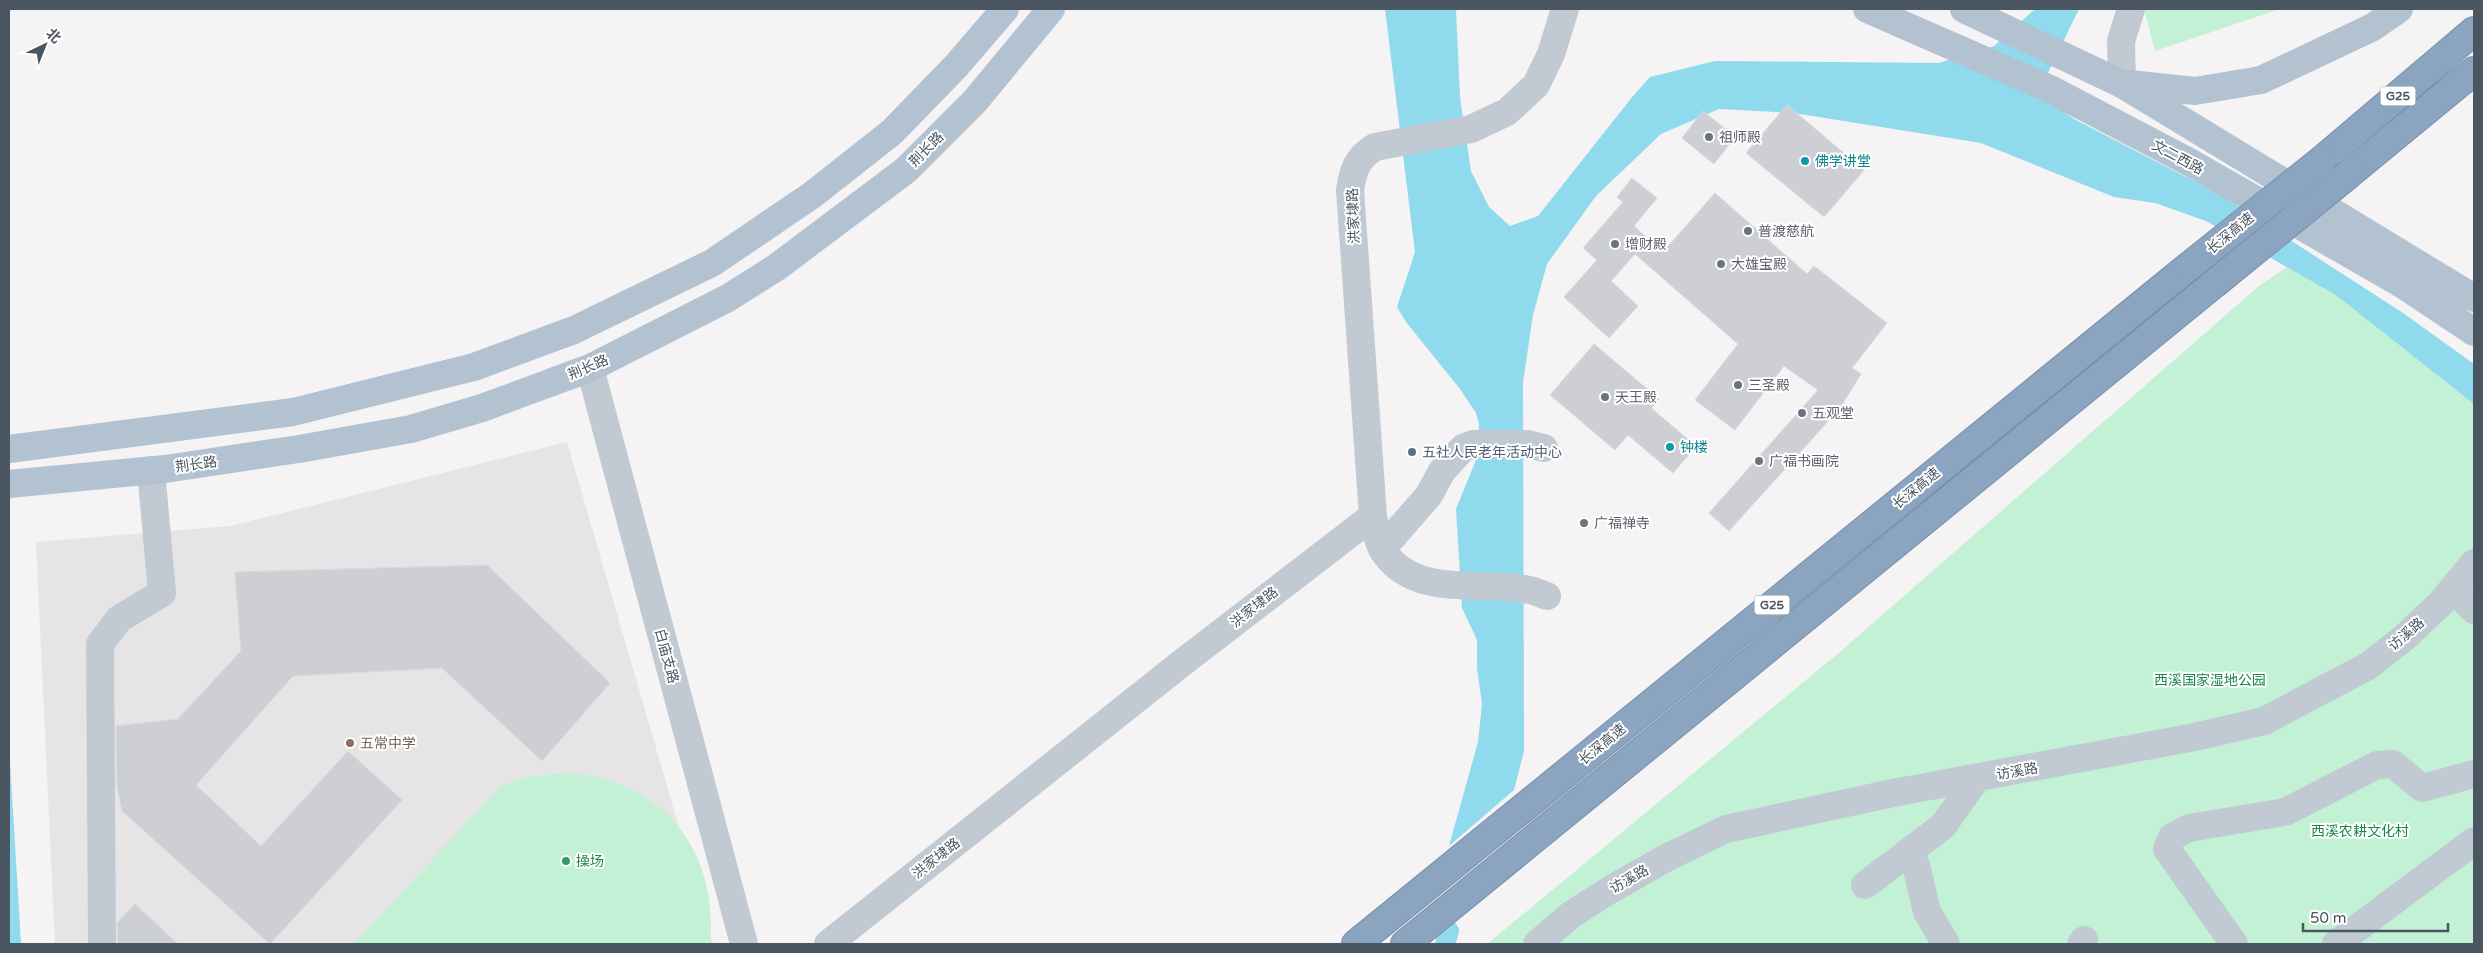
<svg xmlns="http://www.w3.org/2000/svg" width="2483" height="953" viewBox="0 0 2483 953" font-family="'Varela Round','Noto Sans SC',sans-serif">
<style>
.education{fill:#e6e4e5}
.green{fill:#c3f1d5}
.water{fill:#90daee}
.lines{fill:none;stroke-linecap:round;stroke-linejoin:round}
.canal{stroke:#90daee;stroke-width:20}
.building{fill:#cdcfd5;stroke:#d7d9de}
.highway-casing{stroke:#7690ad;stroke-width:30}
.minor{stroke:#c1cad2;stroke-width:28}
.major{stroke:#b3c2d1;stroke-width:28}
.highway{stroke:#8ba5c1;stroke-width:28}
.highway-bridge-casing{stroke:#7690ad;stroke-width:30;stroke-linecap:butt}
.highway-bridge{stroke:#8ba5c1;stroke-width:28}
.worship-dot{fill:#6b7280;stroke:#fff;stroke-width:2}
.culture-dot{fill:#0f9aa8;stroke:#fff;stroke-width:2}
.service-dot{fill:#5c6f8a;stroke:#fff;stroke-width:2}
.education-dot{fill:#8d6e63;stroke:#fff;stroke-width:2}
.leisure-dot{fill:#2e9e5b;stroke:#fff;stroke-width:2}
.labels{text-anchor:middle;stroke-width:4;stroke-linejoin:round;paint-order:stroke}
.shield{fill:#fff;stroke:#808990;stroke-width:1}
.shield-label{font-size:12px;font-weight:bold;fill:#4a5661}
.worship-label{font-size:14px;fill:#5b616d;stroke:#fff;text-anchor:start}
.street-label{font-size:14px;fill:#4a5661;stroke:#fff}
.culture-label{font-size:14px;fill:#0d838f;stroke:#fff;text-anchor:start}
.service-label{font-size:14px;fill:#4e5e75;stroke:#fff;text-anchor:start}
.park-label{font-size:14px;fill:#17864f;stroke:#fff}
.education-label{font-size:14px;fill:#785e54;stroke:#fff;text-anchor:start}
.leisure-label{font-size:14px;fill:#27864d;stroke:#fff;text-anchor:start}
</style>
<rect width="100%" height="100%" fill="#f5f3f3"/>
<!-- education -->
<path class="education" d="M567 442 713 944H55L36 542 230 526Z"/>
<!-- green -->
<path class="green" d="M2144 9H2280L2155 51Z
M2297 260 2474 375V944H1487L1841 651 2259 286Z
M567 773C662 779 719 850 710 944H354L501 786 522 778Z"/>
<!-- water -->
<path class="water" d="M1385 9H1456L1460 98 1471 171 1489 207 1510 226 1538 216 1633 96 1650 77 1715 61 1939 63 1994 46 2035 9H2079L2045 79 2053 104 2074 119 2219 194 2403 313 2474 364V404L2336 295 2206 221 2155 203 2114 197 1981 143 1794 113 1719 109 1661 134 1596 196 1547 264 1533 315 1523 382 1524 751 1514 790 1449 846 1478 742 1482 704 1477 668V640L1462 608 1456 509 1478 455 1479 424 1476 413 1460 389 1406 322 1397 307 1415 252Z
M9 744 21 944H9Z"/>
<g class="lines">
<!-- canal -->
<path class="canal" d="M1445 944 1449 931"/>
</g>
<!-- building -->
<path class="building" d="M1787 105 1864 170 1824 217 1746 153Z
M1703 111 1735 137 1714 164 1682 138Z
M1632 178 1657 198 1634 226 1663 252 1715 193 1807 274 1814 266 1887 323 1852 368 1861 374 1840 408 1729 531 1709 513 1818 390 1784 366 1735 430 1695 400 1738 344 1635 254 1611 281 1638 306 1609 338 1564 297 1597 260 1583 248 1623 202 1617 197Z
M1594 344 1659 399 1651 408 1696 446 1673 473 1628 435 1615 450 1550 395Z
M487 565 610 683 542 761 442 668 293 676 196 785 261 846 348 751 402 800 270 944 122 811 117 786 116 726 178 719 241 651 235 572Z
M135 904 178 944H118L117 923Z"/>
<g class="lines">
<!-- highway casing -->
<g class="highway-casing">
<path id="highway" d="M2322 160 2474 31
M2349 174 2474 71
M1356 944 2188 267
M1405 944 2214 284"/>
</g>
<!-- minor -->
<path class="minor" d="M2122 84 2121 41 2131 9
M590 368 744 944
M1382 549 1429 495 1442 471 1463 448 1473 444H1528L1544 448
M2453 588 2474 610
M1547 596C1541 594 1535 591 1529 590 1481 579 1413 600 1382 549 1377 539 1375 527 1373 516L1350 190C1353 170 1357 158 1375 147L1471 129 1507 112 1536 85 1551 54 1565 9
M1906 854 1916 865 1927 912 1946 944
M1865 885 1943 826 1977 778
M102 944 100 644 119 619 162 593 151 470
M828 944 1178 666 1373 516
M1537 944 1572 914 1610 890 1666 858 1726 829 1893 793 2195 737 2264 721 2368 666 2405 637 2440 604 2474 563
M2081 944 2084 940
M2234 944 2167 849 2172 837 2189 828 2285 812 2377 765 2393 764 2422 788 2474 774
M2336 944 2474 841"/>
<!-- major -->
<path class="major" d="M1867 9 2050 89 2191 163 2402 284 2474 332
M1964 9 2122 84 2474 298
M2130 84 2195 91 2261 80 2373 27 2399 9
M9 449 293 412 474 367 574 330 712 263 812 195 892 132 957 65 1005 9
M9 484 165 469 299 449 411 429 482 408 590 368 728 298 777 267 906 170 975 101 1051 9"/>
<!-- highway -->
<use href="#highway" class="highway"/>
<!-- highway-bridge casing -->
<g class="highway-bridge-casing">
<path id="highway-bridge" d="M2188 267 2322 160
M2214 284 2349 174"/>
</g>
<!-- highway-bridge -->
<use href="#highway-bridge" class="highway-bridge"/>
</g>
<!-- markers -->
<g class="worship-dot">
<circle cx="1709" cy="137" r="5"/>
<circle cx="1748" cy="231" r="5"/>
<circle cx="1615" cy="244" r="5"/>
<circle cx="1721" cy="264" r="5"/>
<circle cx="1738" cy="385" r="5"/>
<circle cx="1605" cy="397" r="5"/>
<circle cx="1802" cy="413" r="5"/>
<circle cx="1759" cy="461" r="5"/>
<circle cx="1584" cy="523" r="5"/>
</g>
<g class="culture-dot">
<circle cx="1805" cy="161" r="5"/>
<circle cx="1670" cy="447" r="5"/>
</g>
<circle class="service-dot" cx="1412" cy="452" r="5"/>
<circle class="education-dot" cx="350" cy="743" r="5"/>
<circle class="leisure-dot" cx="566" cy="861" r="5"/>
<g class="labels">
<!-- shield labels -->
<g class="shield">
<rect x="2380.5" y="86.5" width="35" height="19" rx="4"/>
<rect x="1754.5" y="595.5" width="35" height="19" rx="4"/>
</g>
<g class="shield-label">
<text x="2398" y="100">G25</text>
<text x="1772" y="609">G25</text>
</g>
<!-- worship labels -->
<g class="worship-label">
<text x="1719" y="142">祖师殿</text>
<text x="1758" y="236">普渡慈航</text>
<text x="1625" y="249">增财殿</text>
<text x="1731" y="269">大雄宝殿</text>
<text x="1748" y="390">三圣殿</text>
<text x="1615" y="402">天王殿</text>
<text x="1812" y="418">五观堂</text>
<text x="1769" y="466">广福书画院</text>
<text x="1594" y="528">广福禅寺</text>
</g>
<!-- street labels -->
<g class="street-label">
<text transform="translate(926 149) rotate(-45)" y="5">荆长路</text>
<text transform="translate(2178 157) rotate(28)" y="5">文二西路</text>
<text transform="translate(1353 216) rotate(-92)" y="5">洪家埭路</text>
<text transform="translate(2230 233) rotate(-39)" y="5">长深高速</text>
<text transform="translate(588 367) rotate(-23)" y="5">荆长路</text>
<text transform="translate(196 464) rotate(-8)" y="5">荆长路</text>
<text transform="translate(1916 488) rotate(-39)" y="5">长深高速</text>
<text transform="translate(1254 607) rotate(-38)" y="5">洪家埭路</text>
<text transform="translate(2406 634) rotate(-41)" y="5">访溪路</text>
<text transform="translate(667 656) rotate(75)" y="5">白庙支路</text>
<text transform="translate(1602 744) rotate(-39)" y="5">长深高速</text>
<text transform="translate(2017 771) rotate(-10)" y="5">访溪路</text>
<text transform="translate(936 858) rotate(-38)" y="5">洪家埭路</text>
<text transform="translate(1629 879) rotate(-30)" y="5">访溪路</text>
</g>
<!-- culture labels -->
<g class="culture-label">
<text x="1815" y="166">佛学讲堂</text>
<text x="1680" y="452">钟楼</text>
</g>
<!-- service labels -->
<g class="service-label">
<text x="1422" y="457">五社人民老年活动中心</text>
</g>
<!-- park labels -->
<g class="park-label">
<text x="2210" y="685">西溪国家湿地公园</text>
<text x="2360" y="836">西溪农耕文化村</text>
</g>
<!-- education labels -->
<g class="education-label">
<text x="360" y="748">五常中学</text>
</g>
<!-- leisure labels -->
<g class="leisure-label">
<text x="576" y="866">操场</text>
</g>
</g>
<!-- border -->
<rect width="2483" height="953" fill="none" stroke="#4a5661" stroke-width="20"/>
<!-- north arrow -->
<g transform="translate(45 45) rotate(43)" stroke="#ffffff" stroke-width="4" paint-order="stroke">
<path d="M0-4L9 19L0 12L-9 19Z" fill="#4a5661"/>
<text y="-8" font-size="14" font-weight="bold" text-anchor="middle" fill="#4a5661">北</text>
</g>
<!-- scale -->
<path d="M2303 923v8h145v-8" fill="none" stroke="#4a5661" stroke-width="2.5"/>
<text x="2310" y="923" font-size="15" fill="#4a5661" stroke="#ffffff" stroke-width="4" paint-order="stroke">50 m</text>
</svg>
